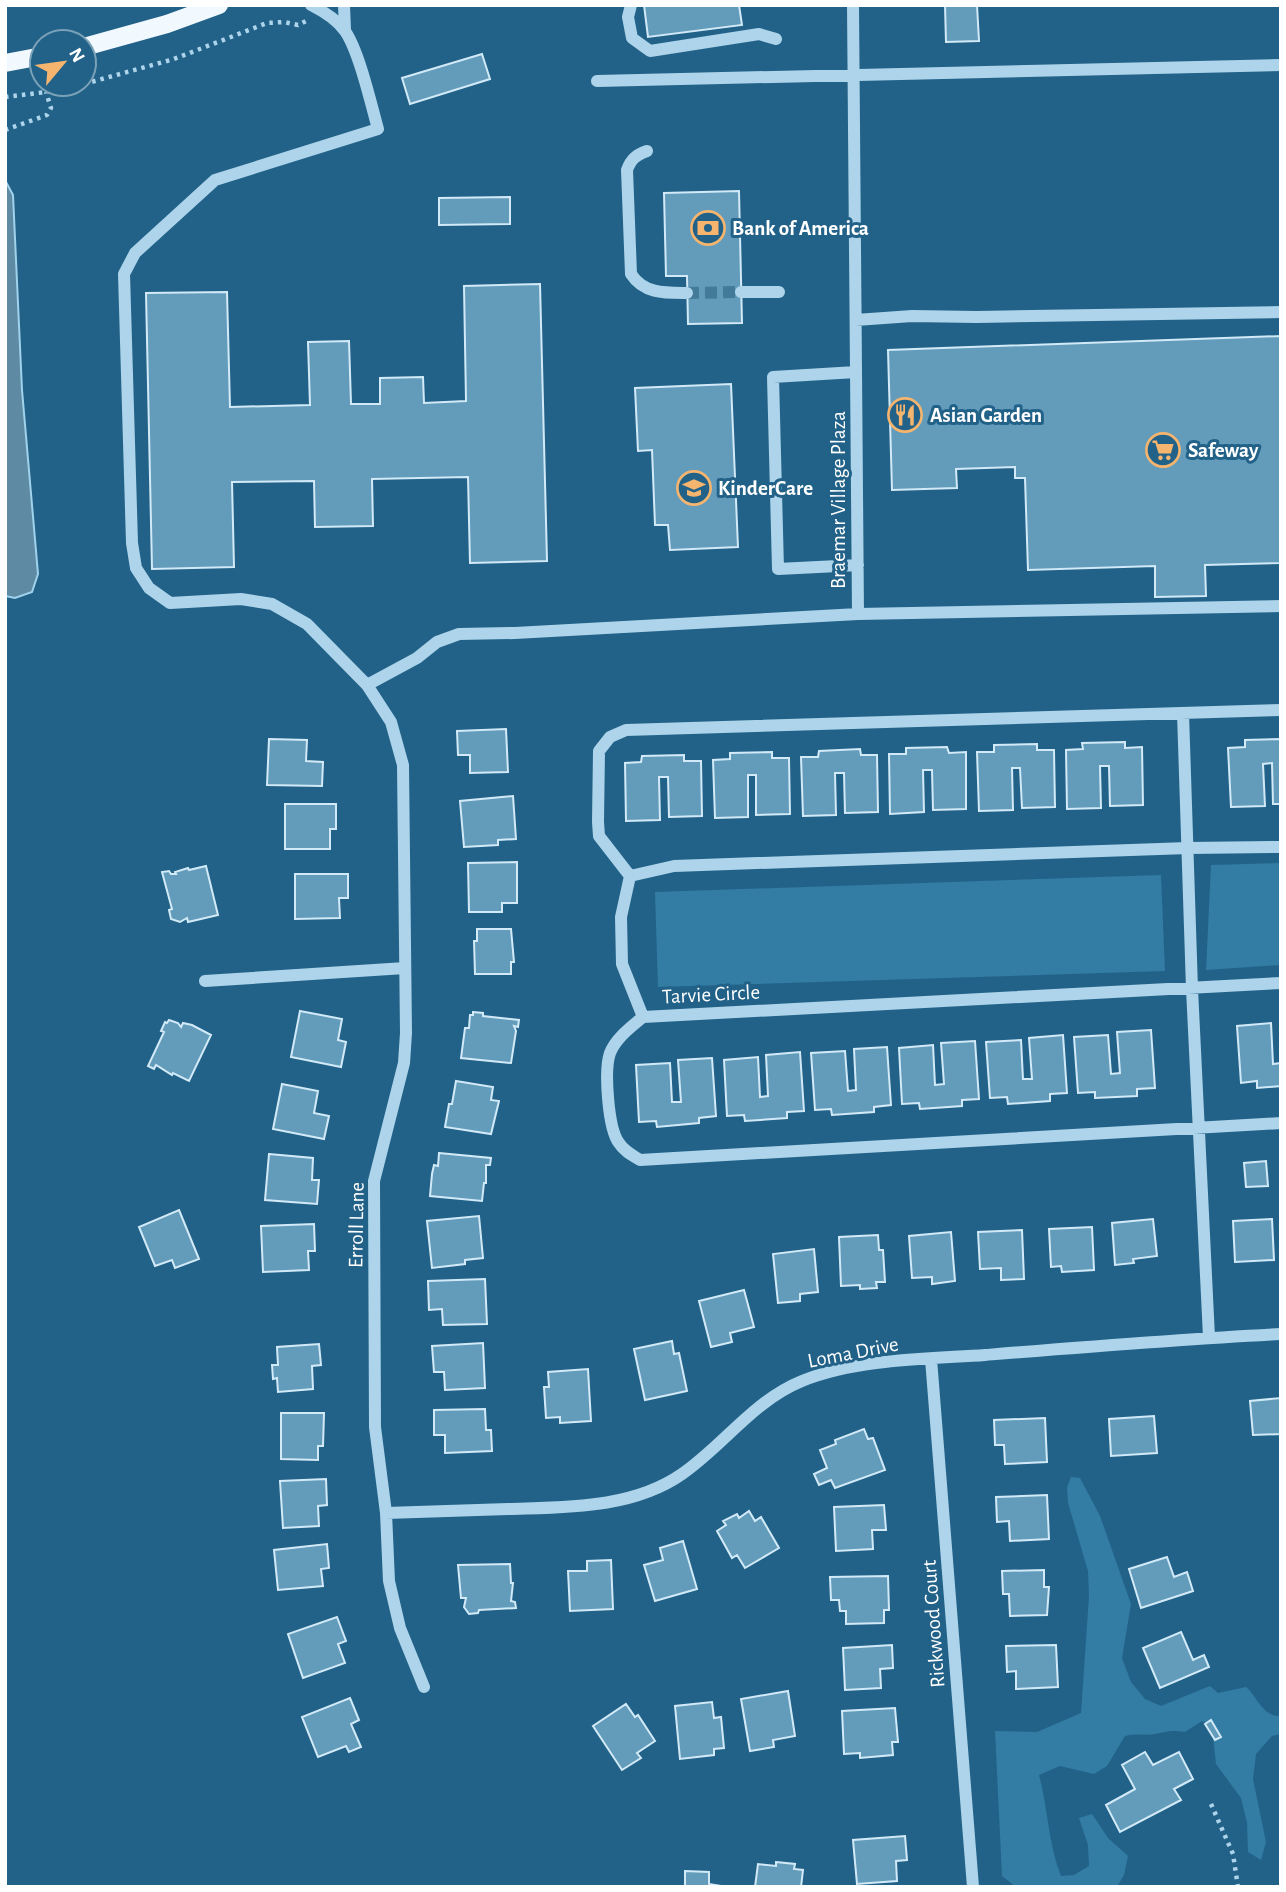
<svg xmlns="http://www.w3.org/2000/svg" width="1286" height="1892" viewBox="0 0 1286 1892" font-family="'Alegreya Sans',sans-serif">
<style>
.green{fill:#337ca3}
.water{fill:#5e8aa4;stroke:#a1d2eb;stroke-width:2}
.building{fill:#639bbb;stroke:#d2eaf7;stroke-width:2}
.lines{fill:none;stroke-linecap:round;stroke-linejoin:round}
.minor-tunnel{stroke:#437a9a;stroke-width:12;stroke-dasharray:12 6;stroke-linecap:butt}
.path{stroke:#add4ea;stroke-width:4.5;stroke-dasharray:3.5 5;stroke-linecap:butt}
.minor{stroke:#add4ea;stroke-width:12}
.major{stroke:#f1f9fe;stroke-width:18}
.labels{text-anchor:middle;stroke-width:6;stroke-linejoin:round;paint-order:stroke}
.poi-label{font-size:21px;font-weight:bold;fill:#fff;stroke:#226288;text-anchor:start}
.street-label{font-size:21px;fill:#fff;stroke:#226288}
</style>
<rect width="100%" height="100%" fill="#226288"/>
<!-- green -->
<path class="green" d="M1281 863V965L1206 970 1211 865Z
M1161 875 1165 971 658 987 655 892Z
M1071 1477 1080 1478 1100 1516 1131 1604 1122 1658 1131 1682 1145 1699 1161 1706 1210 1686 1218 1693 1246 1687C1258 1697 1262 1717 1281 1716V1734L1272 1736 1256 1754 1253 1779 1266 1842 1261 1860 1248 1852 1247 1823 1241 1798 1216 1764 1212 1727 1202 1721 1185 1732C1169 1730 1171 1731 1155 1734 1146 1736 1137 1733 1125 1736L1107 1766 1094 1774 1060 1766 1039 1775C1048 1808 1048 1843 1061 1876L1074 1875 1089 1866 1088 1845 1079 1818 1092 1814 1108 1838 1128 1856 1124 1875 1118 1885 1016 1887 1002 1876 995 1731 1037 1732 1081 1713 1089 1596 1088 1571 1068 1503 1067 1487Z"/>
<!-- water -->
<path class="water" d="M5 180 13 195 22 390 38 574 32 592 15 598 5 596Z"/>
<!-- building -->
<path class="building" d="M644 5H739L742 25 648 37Z
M945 5H977L979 41 946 42Z
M482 54 490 79 410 104 402 78Z
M739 191 742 323 688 324 687 276H666L664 193Z
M510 197V224L439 225V198Z
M540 284 547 561 470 563 468 477 372 479 373 526 315 527 314 481 232 482 234 567 152 569 146 293 227 292 230 407 310 405 308 342 349 341 351 404H380V378L423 377 424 403 466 401 464 286Z
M1281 336V563L1205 565 1206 596 1155 597V566L1028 570 1025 478H1015V467L956 469 957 488 892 490 888 350Z
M731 384 738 547 670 550 668 525H655L652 450 638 451 635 388Z
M506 729 508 772 470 773V755H458L457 731Z
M269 739 307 740 306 761 323 762 322 786 267 785Z
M1281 739V804H1273L1272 763 1263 764 1265 806 1231 807 1228 748 1245 747V740Z
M1125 742V748L1142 747 1143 805 1110 806 1109 766H1100L1101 808 1067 809 1066 750 1083 749 1082 743Z
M1037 744V750H1054L1055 807 1022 808 1020 768H1012L1013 810 979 811 977 752H994V745Z
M947 747 949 753 966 752V809L933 810 932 770H923L924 812 890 814 889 754H906V748Z
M860 749 861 755H877L878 812 845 813 844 773H835L836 815 803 816 801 757H818L819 751Z
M772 752V758H789L790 814 756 815V775H748V817L715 818 713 760 730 759V753Z
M684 755V761H701L702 816 669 817 668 777H659L660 820 626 821 625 763 641 762 642 756Z
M513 796 516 839 498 840V845L464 847 460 801Z
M285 804H336V829H330V849H285Z
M517 862V903H502V912H469L468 863Z
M206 866 218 915 188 922 187 918 180 922 171 919 169 910 172 909 162 872 169 871 171 874H176L175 872 188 868 189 870Z
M295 874H348V898H339L340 918 295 919Z
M477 929H511L514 962H511V974H475L474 941H477Z
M300 1011 342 1019 338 1040 346 1042 341 1067 291 1057Z
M473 1012 483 1013V1016L519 1020 518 1027 514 1026 516 1031 511 1063 461 1058 465 1028H469L470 1015H473Z
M169 1020 178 1023 181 1027 183 1023 192 1025 211 1035 189 1081 173 1073 172 1075 156 1065 154 1069 148 1066 164 1032 161 1031 165 1022 167 1023Z
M1271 1023 1273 1064 1281 1063V1086L1257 1088V1081L1241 1083 1237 1026Z
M1151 1030 1155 1088 1137 1089V1096L1095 1098V1092L1078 1093 1074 1037 1108 1035 1111 1074 1120 1073 1117 1032Z
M1063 1035 1067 1093 1050 1094V1101L1008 1104 1007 1097 990 1098 986 1042 1021 1040 1023 1079H1032L1029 1038Z
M975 1041 979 1099 962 1100V1106L920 1109 919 1103 902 1104 899 1048 933 1045 935 1085 944 1084 941 1043Z
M887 1047 891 1105 874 1107V1112L832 1115 831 1109 815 1110 811 1053 845 1051 848 1091 856 1090 854 1049Z
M800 1052 804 1111 787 1112V1118L745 1121 744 1115 727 1116 724 1060 758 1057 760 1097 768 1096 766 1055Z
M712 1058 716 1116 699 1118V1123L657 1127 656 1121 639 1122 636 1065 670 1063 672 1102H681L678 1060Z
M456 1081 493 1087 491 1100 499 1101 491 1134 445 1127 449 1104H452Z
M282 1084 318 1091 314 1113 329 1116 324 1139 273 1129Z
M439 1153 491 1158 490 1165H486V1183H484L482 1201 430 1196 432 1174 434 1165 438 1166Z
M269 1154 313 1158 312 1180H319L317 1204 265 1200Z
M1266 1161 1268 1186 1246 1187 1244 1163Z
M179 1210 199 1259 175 1268 172 1260 155 1266 139 1227Z
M479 1216 483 1258 465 1260V1264L432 1268 427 1221Z
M1153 1219 1157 1256 1133 1259 1134 1263 1115 1265 1112 1223Z
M1272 1219 1274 1260 1235 1262 1233 1221Z
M314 1224 315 1251H308L309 1270 263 1272 261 1226Z
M1092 1227 1094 1270 1062 1272 1061 1266 1051 1267 1049 1229Z
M1022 1230 1024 1279 1001 1280V1268L980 1269 978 1232Z
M951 1232 955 1281 932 1284V1277L912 1278 909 1236Z
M878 1235 879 1250H883L885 1282H876L877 1288 860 1289V1285L841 1286 839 1237Z
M814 1249 818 1292 800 1294V1301L778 1303 773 1254Z
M485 1279 487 1324 443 1325 442 1309 429 1310 428 1281Z
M744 1290 754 1327 730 1333 732 1342 711 1347 699 1301Z
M672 1341 674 1354 679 1353 687 1391 645 1400 634 1349Z
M483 1343 485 1388 445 1390 444 1372H434L432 1346Z
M319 1344 321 1365 312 1366 313 1389 278 1392 277 1378 273 1379 272 1365H278L277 1347Z
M588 1369 591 1421 560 1423V1417L546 1418 544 1387H549L548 1372Z
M1281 1398V1434L1253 1435 1250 1401Z
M485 1409 486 1430H491L492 1451 445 1453V1435H434V1410Z
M281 1413H324L323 1446H318V1460L281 1459Z
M1154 1416 1157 1453 1111 1456 1109 1419Z
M1045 1418 1047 1462 1005 1464 1004 1445H995L994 1420Z
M864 1429 868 1439 873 1438 885 1470 835 1488 831 1480 819 1485 814 1474 827 1468 820 1450 836 1444 835 1440Z
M326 1479 327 1505 318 1506 319 1526 283 1528 280 1481Z
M1047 1495 1049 1539 1010 1541 1009 1521 997 1522 996 1497Z
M884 1505 886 1530H872L873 1549 836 1551 834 1507Z
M749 1511 755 1521 761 1517 779 1548 745 1568 737 1555 732 1558 717 1531 726 1525 723 1521 737 1514 739 1518Z
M683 1541 697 1589 655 1601 644 1565 663 1560 660 1548Z
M327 1544 329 1568 321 1569 323 1586 278 1590 274 1550Z
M1167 1557 1174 1577 1187 1572 1193 1591 1141 1608 1129 1569Z
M611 1560 613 1609 570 1611 568 1571H587V1561Z
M510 1564 511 1583H513L511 1601 515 1602 516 1608 479 1610 478 1613 469 1614 464 1607 466 1598H461L458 1565Z
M1044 1570V1587H1049L1047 1615 1010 1616 1009 1594H1003L1002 1571Z
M888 1576 889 1610H884V1623L846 1624V1611H840L839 1600H831L830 1577Z
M337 1617 346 1641 338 1644 345 1663 303 1678 288 1634Z
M1181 1632 1193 1660 1204 1655 1209 1667 1160 1688 1143 1648Z
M892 1645 893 1668 880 1669 881 1688 845 1690 843 1648Z
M1056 1645 1058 1687 1016 1689V1671L1007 1672 1006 1646Z
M788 1691 795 1736 773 1740 774 1747 750 1751 741 1699Z
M350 1698 359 1720 351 1724 361 1747 349 1752 346 1746 318 1757 302 1717Z
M712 1702 714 1718 721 1717 724 1748 714 1749V1755L680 1759 675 1706Z
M626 1704 635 1717 638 1715 655 1741 637 1753 641 1758 622 1770 593 1726Z
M895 1708 898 1742H892L893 1755 860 1758V1753L844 1754 842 1711Z
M1211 1720 1221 1737 1215 1740 1205 1724Z
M1145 1752 1153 1765 1179 1752 1193 1779 1174 1789 1181 1800 1120 1832 1106 1805 1135 1789 1122 1765Z
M905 1836 907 1860 896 1861 897 1881 857 1884 853 1840Z
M776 1862 795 1864 794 1869 803 1870 801 1887H755L758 1864 776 1866Z
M685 1871 709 1872V1884L727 1887H685Z"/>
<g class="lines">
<!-- minor-tunnel -->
<path class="minor-tunnel" d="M687 293 741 292"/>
<!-- path -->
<path class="path" d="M84 84 174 59 267 23 284 22 298 25 306 21
M5 97 46 92 83 84
M5 130 47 115 51 108 46 92
M1211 1804 1233 1854 1238 1887"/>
<!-- minor -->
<path class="minor" d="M311 5C323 11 337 20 345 31 359 51 371 104 378 129L215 180 135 253 124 274 132 543 136 568 149 588 170 603 241 599 272 604 307 624 367 685 391 722 403 765 406 1033 404 1063 374 1181 375 1427 386 1513 389 1581 400 1628 424 1687
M344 5 345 30
M631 5 628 17 632 38 650 51 759 34 776 39
M853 5 858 614
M597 81 1281 65
M647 151C636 155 631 159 627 170L631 274C644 294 665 293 687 293
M741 292H779
M856 320 912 316 977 317 1281 312
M856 372 773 377 778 569 858 565
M367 685 417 658 437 642 459 634 515 633 858 614 1281 606
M1183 713 1192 989 1209 1337
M1281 847 1188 848 674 866 630 876 621 917 622 964 643 1017 1281 983
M630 876 599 836 598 822 599 751 610 737 626 730 1281 710
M205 981 405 968
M643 1017C631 1027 616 1038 610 1053 604 1070 608 1129 619 1143 624 1151 632 1155 640 1160L1281 1123
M931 1359 973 1887
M386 1513C427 1512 467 1510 508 1509 565 1507 632 1509 682 1474 724 1445 753 1401 802 1381 856 1359 928 1359 985 1355 1084 1347 1182 1339 1281 1334"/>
<!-- major -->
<path class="major" d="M84 47 167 24 219 5
M5 63 42 56"/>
</g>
<!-- icons -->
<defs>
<g id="bank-ring" transform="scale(1.75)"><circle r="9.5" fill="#226288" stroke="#f6b56f" stroke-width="1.5"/><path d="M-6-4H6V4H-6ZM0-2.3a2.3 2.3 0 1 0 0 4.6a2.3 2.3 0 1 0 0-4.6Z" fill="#f6b56f"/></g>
<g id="restaurant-ring" transform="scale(1.75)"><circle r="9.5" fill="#226288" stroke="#f6b56f" stroke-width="1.5"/><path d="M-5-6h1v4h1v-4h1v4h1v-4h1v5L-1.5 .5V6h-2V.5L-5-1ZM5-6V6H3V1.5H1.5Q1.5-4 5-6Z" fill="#f6b56f"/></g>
<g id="supermarket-ring" transform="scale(1.75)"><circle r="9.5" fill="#226288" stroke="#f6b56f" stroke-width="1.5"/><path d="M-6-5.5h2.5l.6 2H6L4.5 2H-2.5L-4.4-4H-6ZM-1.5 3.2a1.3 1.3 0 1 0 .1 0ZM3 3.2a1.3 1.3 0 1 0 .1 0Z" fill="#f6b56f"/></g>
<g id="school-ring" transform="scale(1.75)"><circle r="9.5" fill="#226288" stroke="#f6b56f" stroke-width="1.5"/><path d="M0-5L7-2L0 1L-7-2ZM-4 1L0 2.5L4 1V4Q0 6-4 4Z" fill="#f6b56f"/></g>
</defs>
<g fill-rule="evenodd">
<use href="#bank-ring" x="708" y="228"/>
<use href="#restaurant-ring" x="905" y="415"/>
<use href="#supermarket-ring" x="1163" y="450"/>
<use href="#school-ring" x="694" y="488"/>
</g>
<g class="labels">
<!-- poi labels -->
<g class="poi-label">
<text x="732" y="235">Bank of America</text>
<text x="930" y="422">Asian Garden</text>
<text x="1188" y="457">Safeway</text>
<text x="718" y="495">KinderCare</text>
</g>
<!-- street labels -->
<g class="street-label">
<text transform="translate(838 500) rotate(-90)" y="7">Braemar Village Plaza</text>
<text transform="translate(711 994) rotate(-3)" y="7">Tarvie Circle</text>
<text transform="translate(356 1225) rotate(-89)" y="7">Erroll Lane</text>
<text transform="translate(853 1352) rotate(-11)" y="7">Loma Drive</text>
<text transform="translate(933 1624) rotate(-94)" y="7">Rickwood Court</text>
</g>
</g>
<!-- border -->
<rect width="1286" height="1892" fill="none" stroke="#ffffff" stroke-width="14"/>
<!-- north arrow -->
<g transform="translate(63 63) rotate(61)"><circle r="33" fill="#226288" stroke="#7aa1b8" stroke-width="2"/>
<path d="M0-5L12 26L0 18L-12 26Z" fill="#f6b56f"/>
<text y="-10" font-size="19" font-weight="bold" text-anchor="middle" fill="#ffffff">N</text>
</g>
</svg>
